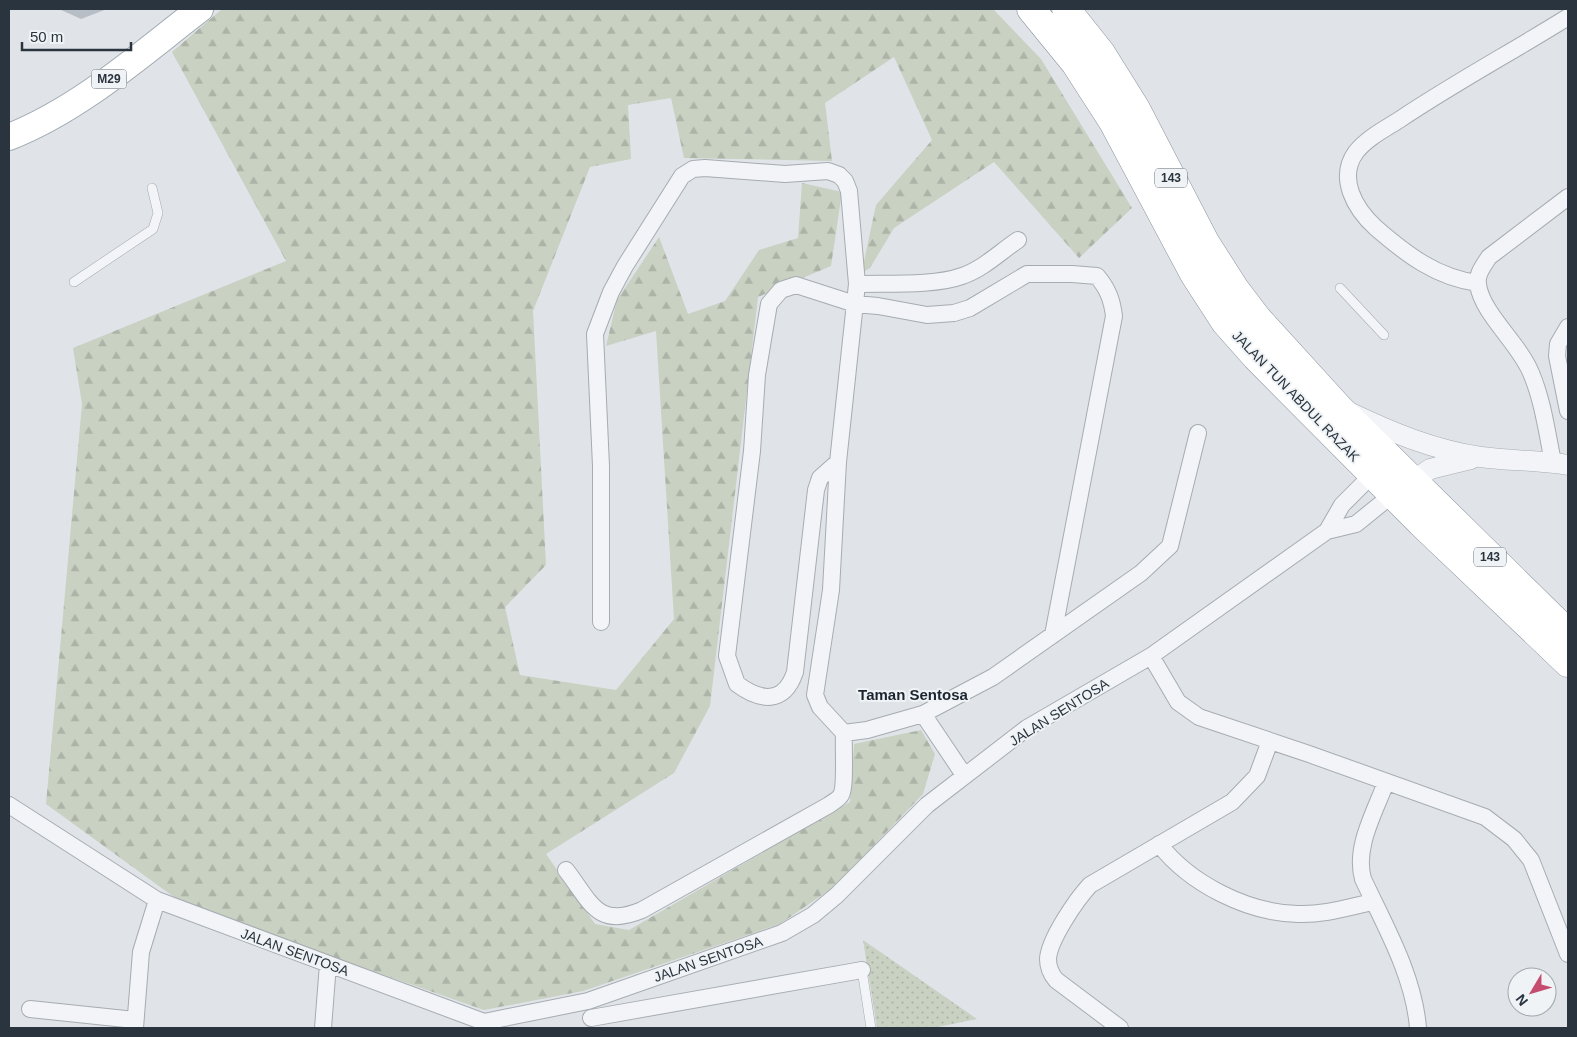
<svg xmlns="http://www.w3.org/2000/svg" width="1577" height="1037" viewBox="0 0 1577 1037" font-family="Arial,sans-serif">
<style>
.grass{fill:url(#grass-dots)}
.forest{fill:url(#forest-firs)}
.building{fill:#b7bec5}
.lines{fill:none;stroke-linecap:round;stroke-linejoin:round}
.service-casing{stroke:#a6acb2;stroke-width:10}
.minor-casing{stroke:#a6acb2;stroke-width:18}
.tertiary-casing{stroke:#a6acb2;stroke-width:21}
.primary-casing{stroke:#a0aab3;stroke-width:28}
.trunk-casing{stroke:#88949e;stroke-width:29}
.service{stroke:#f2f4f7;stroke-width:9}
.minor{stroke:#f2f4f7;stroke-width:16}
.tertiary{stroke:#f2f4f7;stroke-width:20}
.primary{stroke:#fff;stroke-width:26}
.trunk{stroke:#fff;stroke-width:28}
.labels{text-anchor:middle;stroke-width:4;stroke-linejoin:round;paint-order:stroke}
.shield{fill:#eff3f6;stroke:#656d75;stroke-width:1}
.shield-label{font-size:12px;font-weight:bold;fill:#2a343e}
.street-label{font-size:14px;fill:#2a343e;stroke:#eff3f6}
.neighbourhood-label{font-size:15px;font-weight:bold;fill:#1c252f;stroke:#eff3f6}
</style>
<defs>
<pattern id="grass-dots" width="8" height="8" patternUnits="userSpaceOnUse" patternTransform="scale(1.25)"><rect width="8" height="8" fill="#c8d1c2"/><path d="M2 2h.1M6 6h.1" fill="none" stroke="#acb4a8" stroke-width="1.8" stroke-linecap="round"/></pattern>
<pattern id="forest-firs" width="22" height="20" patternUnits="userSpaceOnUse" patternTransform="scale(1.25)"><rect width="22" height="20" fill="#c8d1c2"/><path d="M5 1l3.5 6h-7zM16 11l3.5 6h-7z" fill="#acb4a8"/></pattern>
</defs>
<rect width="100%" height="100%" fill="#e0e4e8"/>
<!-- grass -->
<path class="grass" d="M863 940 977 1019 933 1028H877Z"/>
<!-- forest -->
<path class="forest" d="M222 9H993L1041 59 1132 208 1079 258 994 162 894 228 870 268 865 271 863 266 876 205 932 140 894 57 825 103 832 161 684 158 671 98 628 105 631 159 590 167 533 311 546 565 505 607 520 675 616 690 674 619 656 331 606 346 617 300 659 237 688 314 725 301 759 250 798 238 802 183 842 192 831 266 758 297 710 706 674 773 546 854 595 924 629 930 850 802 854 744 921 730 935 754 923 794 835 886 780 924 583 991 484 1010 185 905 46 804 82 404 73 348 286 261 172 52Z"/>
<!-- building -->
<path class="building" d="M59 9H107L81 19Z"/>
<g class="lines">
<!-- service casing -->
<g class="service-casing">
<path id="service" d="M74 282 153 229 158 213 152 188
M1340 288 1384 335
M862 970 871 1028"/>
</g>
<!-- minor casing -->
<g class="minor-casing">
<path id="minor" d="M1478 283C1437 278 1406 254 1376 228 1355 209 1337 178 1356 152 1367 138 1385 129 1399 120 1454 83 1512 52 1568 17
M857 284C887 283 935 286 962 276 983 269 1000 252 1018 240
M1568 327 1558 344 1557 356 1568 411
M838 462 820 478 816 490 795 672C784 705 760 701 737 684L727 656 752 451 757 375 769 304 781 290 796 285 855 304 878 306 927 315 954 313 970 308 1027 274H1072L1097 276C1108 289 1112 300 1114 316L1053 635
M1553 462C1547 433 1543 401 1531 373 1519 343 1483 315 1478 285 1476 274 1484 265 1489 257L1568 197
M1327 531 1342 505 1372 475
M601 622V466L595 334 611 292 625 266 682 176 693 169 705 168 785 174 828 171 839 175 845 181 849 191 857 284 838 462 831 590 815 695 820 707 844 733 867 730 923 714 993 677 1141 573 1170 546 1198 433
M1151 656 1178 702 1199 717 1309 754 1485 817 1514 839 1531 860 1568 954
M923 714 964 775
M1386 782C1375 812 1354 847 1363 879 1385 926 1414 976 1418 1028
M9 805 157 900 484 1022 588 1001 782 933 813 915 837 895 927 805 1027 728 1151 656 1327 531 1356 524 1398 490
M1159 844C1190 884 1248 913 1298 914 1324 915 1349 907 1373 902
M566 870C591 902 597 929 642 910L829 805C833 802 839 799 841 795 846 787 843 745 844 733
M30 1009 135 1020
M591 1018 862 970
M135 1028 141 952 157 900
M323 1028 328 964
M1120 1028 1056 980C1051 974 1048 968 1048 959 1049 940 1076 900 1090 885L1232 802 1257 776 1270 741"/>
</g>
<!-- tertiary casing -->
<g class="tertiary-casing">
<path id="tertiary" d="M1351 413C1393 433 1434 450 1481 457 1510 461 1539 460 1568 465
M1413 481 1430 469 1471 459"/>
</g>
<!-- primary casing -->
<g class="primary-casing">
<path id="primary" d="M9 137C80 109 140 55 200 9"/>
</g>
<!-- trunk casing -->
<g class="trunk-casing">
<path id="trunk" d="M1031 9 1075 63 1113 122 1194 274 1225 322 1256 357 1421 523 1568 663
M1066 9 1101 53 1136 109 1205 242 1235 289 1257 318 1338 407 1568 633"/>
</g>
<!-- service -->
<use href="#service" class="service"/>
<!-- minor -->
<use href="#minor" class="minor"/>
<!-- tertiary -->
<use href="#tertiary" class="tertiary"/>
<!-- primary -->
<use href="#primary" class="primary"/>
<!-- trunk -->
<use href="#trunk" class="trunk"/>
</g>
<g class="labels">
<!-- shield labels -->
<g class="shield">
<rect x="91.5" y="69.5" width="35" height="19" rx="4"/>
<rect x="1155" y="168.5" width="32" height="19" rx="4"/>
<rect x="1474" y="547.5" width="32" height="19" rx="4"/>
</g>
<g class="shield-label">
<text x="109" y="83">M29</text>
<text x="1171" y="182">143</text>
<text x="1490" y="561">143</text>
</g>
<!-- street labels -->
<g class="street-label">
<text transform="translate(1296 396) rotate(46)" y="5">JALAN TUN ABDUL RAZAK</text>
<text transform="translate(1059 712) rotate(-32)" y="5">JALAN SENTOSA</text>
<text transform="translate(295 952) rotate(20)" y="5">JALAN SENTOSA</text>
<text transform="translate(708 959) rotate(-19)" y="5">JALAN SENTOSA</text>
</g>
<!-- neighbourhood labels -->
<g class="neighbourhood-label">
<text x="913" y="700">Taman Sentosa</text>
</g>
</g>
<!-- border -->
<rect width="1577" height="1037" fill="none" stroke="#2a343e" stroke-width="20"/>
<!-- north arrow -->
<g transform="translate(1532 992) rotate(232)"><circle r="24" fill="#eff3f6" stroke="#a0a7ac"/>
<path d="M0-4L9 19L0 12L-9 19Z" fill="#c64c6f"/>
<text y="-8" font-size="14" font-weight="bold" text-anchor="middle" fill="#2a343e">N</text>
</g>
<!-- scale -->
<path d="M22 42v8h109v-8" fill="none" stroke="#2a343e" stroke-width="2.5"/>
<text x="30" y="42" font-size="15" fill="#2a343e" stroke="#eff3f6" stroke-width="4" paint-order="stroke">50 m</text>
</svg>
